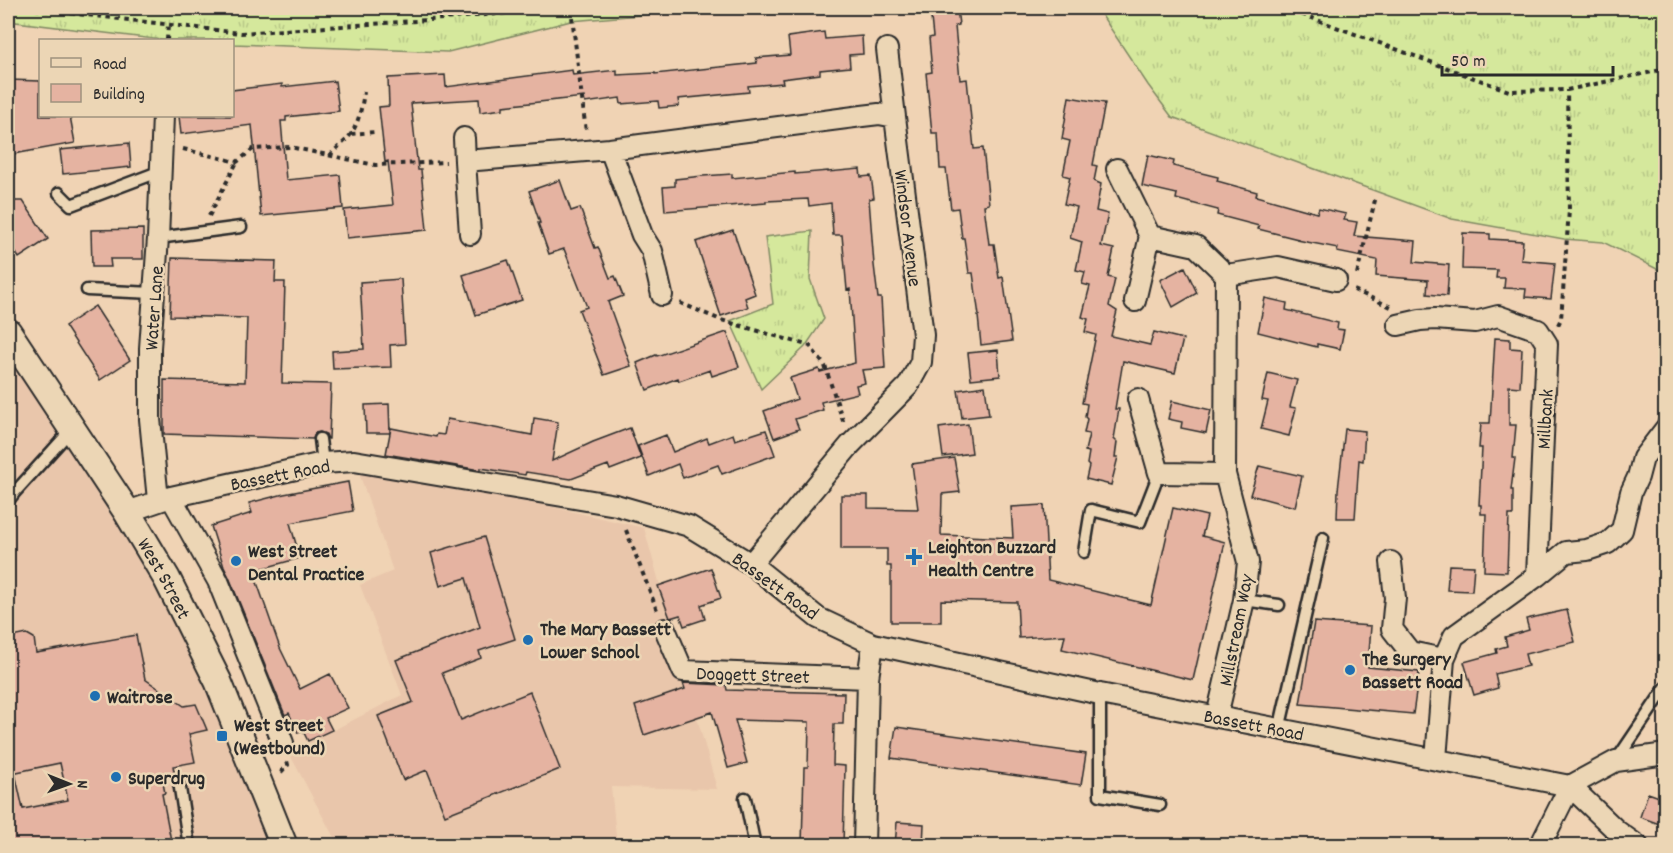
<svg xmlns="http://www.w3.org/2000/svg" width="1673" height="853" viewBox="0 0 1673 853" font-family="Dekko,sans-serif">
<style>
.built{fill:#e9c6ab}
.grass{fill:url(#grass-tufts);stroke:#808a64;stroke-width:1.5}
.building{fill:#e5b3a1;stroke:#2b2b2b;stroke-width:1.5;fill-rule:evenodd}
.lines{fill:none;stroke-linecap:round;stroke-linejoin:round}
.service-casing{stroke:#2b2b2b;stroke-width:15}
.minor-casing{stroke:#2b2b2b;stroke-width:24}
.tertiary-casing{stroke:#2b2b2b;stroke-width:30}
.path{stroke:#2b2b2b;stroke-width:4;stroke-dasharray:4.5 4.5;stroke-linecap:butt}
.service{stroke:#ecd6b5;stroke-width:10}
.minor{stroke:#ecd6b5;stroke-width:20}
.tertiary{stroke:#ecd6b5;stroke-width:26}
.poi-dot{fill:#1f6fb2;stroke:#ecd6b5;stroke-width:2}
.labels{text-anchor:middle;stroke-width:5;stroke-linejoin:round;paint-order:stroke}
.street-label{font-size:20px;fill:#2b2b2b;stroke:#ecd6b5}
.poi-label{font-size:20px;font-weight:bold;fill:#2b2b2b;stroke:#ecd6b5;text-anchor:start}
</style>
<defs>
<pattern id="grass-tufts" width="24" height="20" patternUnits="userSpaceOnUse" patternTransform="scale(1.5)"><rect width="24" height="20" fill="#d5e89c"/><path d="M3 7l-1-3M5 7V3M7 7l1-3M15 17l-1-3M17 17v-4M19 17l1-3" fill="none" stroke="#b7c787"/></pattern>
</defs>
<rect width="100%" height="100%" fill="#f0d3b4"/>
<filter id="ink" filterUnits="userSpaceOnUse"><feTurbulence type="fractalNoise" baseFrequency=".0167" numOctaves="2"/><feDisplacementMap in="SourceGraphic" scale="12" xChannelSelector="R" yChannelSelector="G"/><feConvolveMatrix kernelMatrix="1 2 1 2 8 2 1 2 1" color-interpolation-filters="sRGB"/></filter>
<g filter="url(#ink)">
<!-- built -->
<path class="built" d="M8 352 111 504 214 682 275 845H8Z
M358 470 465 487 644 528 717 789 611 787 617 845H338L289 753 402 695 360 585 393 571Z"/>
<!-- grass -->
<path class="grass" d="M8 8H720L571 21 448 52 233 44 232 40H162L8 21Z
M1097 8H1665V273L1603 242 1564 239 1452 219 1172 117 1148 85Z
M812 231 810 279 824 319 805 347 761 389 730 321 773 304 765 237Z"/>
<!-- building -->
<path class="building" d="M930 8H957L959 25 955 26 960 80 967 79 974 149 983 148 989 204 984 205 989 244H994L999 278 1003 277 1012 341 981 345 978 316H979L973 273H969L964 238H962L958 208 951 209 946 169H940L938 133H932L926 73 932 72 929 38 933 37Z
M824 32 825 39 862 36 863 54 849 55 850 67 820 70V74L782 79 783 83 748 86 749 92 678 99 679 106 659 108 658 101 621 104 620 98 585 103 584 97 503 106V109L480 112 479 99 411 103 418 170H421L427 230 347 238 344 210 393 205 388 161 385 162 379 107 389 106 388 78 445 75 446 87 572 70 573 75 617 70V75L655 73V74L757 63 756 58 790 55 788 37Z
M8 80 40 81V116H70L75 143 8 155Z
M335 81 339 111 286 117V121H281L286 180 340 175 343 208 261 216 252 125 181 134 179 116H232V90L282 84V87Z
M1069 97 1105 103 1093 165 1097 166 1094 181 1101 184 1096 211 1108 214 1101 246 1114 249 1108 277 1115 279 1109 306 1117 311 1111 336 1150 345 1154 332 1183 339 1175 373 1123 361 1115 409H1119L1114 439 1117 442 1115 457H1118L1111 485 1086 479 1089 466 1087 464 1089 452 1085 451 1089 434 1084 433 1087 419 1085 417 1087 404 1082 403 1096 335 1085 332 1088 319 1082 317 1090 286 1082 284 1085 272 1076 270 1082 242 1070 238 1077 207 1064 204 1070 177 1063 175 1070 141 1062 139Z
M129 143 131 167 63 174 60 150Z
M1148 155 1174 161 1173 166 1218 177 1217 181 1257 192 1256 196 1317 213 1319 208 1346 214 1344 220 1357 222 1354 236 1416 241 1414 262 1449 265 1447 296 1427 294 1428 280 1376 276 1377 260 1337 252 1338 248 1297 240 1298 239 1258 229 1259 226 1217 215 1218 210 1176 199 1177 194 1142 186Z
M860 169 861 177 871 176 874 198 869 199 874 265 878 298H881L885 368 862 370 865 383 856 385 858 393 821 402 823 410 795 419 799 429 774 438 764 411 797 399 790 378 819 369 820 372 855 363 850 289 847 290 842 235H833L831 203 809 206 808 199 766 201V203L665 211 663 187 675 186V179L703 176 732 174V178L795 172V174L828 171V172Z
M560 180 571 211 580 208 595 248 598 247 610 278 615 276 623 296 608 302 631 366 604 375 579 310 587 307 564 249 549 254 538 223H540L529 191Z
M8 201H23L48 239 19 258 8 240Z
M143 229V259H110L111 267H92L91 230Z
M733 230 755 294 745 298 748 307 721 316 696 242Z
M1463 233 1490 234V239L1523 241 1521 260 1555 263 1551 299 1525 297 1526 289 1504 288 1505 278H1496L1497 270 1462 269Z
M172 258 276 261 275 282H285L282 383 331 384 329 439H328L326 434 320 432 315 433 313 439 164 434V380L245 382 247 318 170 316Z
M508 260 522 300 476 315 463 275Z
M1185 267 1197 293 1173 307 1160 280Z
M401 279 405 344 390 345 391 367 333 369 332 351 364 349 360 282Z
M1265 298 1287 303 1286 310 1338 323 1337 329 1344 330 1340 349 1317 344V347L1258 332Z
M95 306 130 360 100 380 65 326Z
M727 332 739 367 712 376 710 370 679 381 678 378 647 390 637 363 656 355 657 356Z
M1495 338 1510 339V348L1522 349 1520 387 1509 386V425H1516L1513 458H1515L1511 490H1513V515H1509L1507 572 1484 571 1486 514H1481V505H1479L1482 448H1479L1481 423H1490Z
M998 350 1000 376 971 379 968 353Z
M1268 373 1297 380 1290 407 1296 408 1289 436 1261 429 1268 401 1262 400Z
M985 386 989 415 962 418 958 390Z
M1172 401 1211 410 1206 433 1181 428 1182 422 1168 419Z
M389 404 390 433H366L365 405Z
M534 418 558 422 552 461 593 442 630 428 641 458 610 470 608 465 571 479 526 472 525 475 480 468V470L386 454 391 428 436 437 437 434 444 435 447 419 532 435Z
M968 424 972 453 943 457 939 428Z
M1345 429 1365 431 1363 461 1359 460 1355 518H1337L1338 490Z
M766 430 775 455 722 474 718 465 683 478 678 464 649 476 638 446 666 435 673 452 707 438 709 443 733 434 735 440Z
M954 458 960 492 942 494 941 535 1013 538 1011 507 1044 505 1048 580 1151 605 1173 508 1207 516 1202 536 1225 542 1193 680 1062 649 1065 635 1019 638 1017 602 941 600V622H891V566H887V549H841V495H868V508L918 509 912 464Z
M1259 466 1302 476 1295 507 1250 495Z
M348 482 353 511 290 523 300 558 253 571 280 648 300 689 330 674 348 708 326 718 332 730 308 741 303 731 298 733 289 713 285 715 229 577 224 567 211 526 252 513 249 503 284 494Z
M484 537 515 639 479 651 481 658 442 673 461 720 530 692 560 769 445 815 427 770 403 780 378 716 413 702 396 660 480 627 466 578 440 586 431 553Z
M1449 565 1474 566 1472 591 1447 590Z
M711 568 721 598 701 605 705 619 684 626 680 615 670 618 658 586Z
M1567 610 1575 642 1525 654 1528 666 1495 674 1498 688 1474 695 1464 662 1497 653 1496 649 1507 646 1505 637 1529 630 1526 619Z
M1314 622 1371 626 1368 667 1419 672 1413 714 1300 704Z
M27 634 34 638 36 653 136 635 145 679 184 706 196 704 207 730 189 734 195 762 173 766 175 776 162 778 165 793 162 794 172 846H8V638ZM60 763 68 800 23 809 15 773H12Z
M683 683 726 685 727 690 844 693 843 724H834L833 765 845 766 843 846H802L804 767H808L809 722 735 720 747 763 728 768 712 712 644 735 635 706 685 689Z
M896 727 1086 754 1081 785 891 758Z
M1648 793 1665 799V826L1640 817Z
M897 822 924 824 923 846H895Z"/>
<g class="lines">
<!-- service casing -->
<g class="service-casing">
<path id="service" d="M59 193 71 205 161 171
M158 238 241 227
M87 290 154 293
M320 439 323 463
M8 501 15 492 72 429
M1084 552 1091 510 1140 522 1159 473
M1244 600 1279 605
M1100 694V795L1160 805
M1279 730 1323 538
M1616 761 1666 687
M179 782 189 846
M745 798 755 846"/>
</g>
<!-- minor casing -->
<g class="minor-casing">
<path id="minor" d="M887 49 895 117
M464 138 465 161
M610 149 642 235 652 251 662 295
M1117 169 1150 236 1196 246 1226 275 1225 474 1248 562 1244 600 1217 716
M470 234 465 161 610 149 862 116 879 114 895 117 923 335 921 362 908 386 850 445 751 564
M1226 275 1278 267 1336 280
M1135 301 1150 236
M1398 325 1420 320 1435 319 1475 322 1498 316 1538 330 1547 344 1537 576 1454 636 1444 659 1436 759
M1138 399 1159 473 1225 474
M171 497 218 581 283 743
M158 500 150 419V348L158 238 163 116
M127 512 171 497 323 463 354 461 616 505 689 526 751 564 818 618 873 644 1100 694 1570 786
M1391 562 1395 598 1392 629 1410 652 1444 659
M1537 576 1566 552 1587 550 1608 543 1622 530 1631 492 1638 477 1643 458 1666 428
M665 629 683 671 868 678
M1570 786 1616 761 1666 754
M1570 786 1617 831 1638 846
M864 846 868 678 873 644
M1540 846 1570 786"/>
</g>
<!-- tertiary casing -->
<g class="tertiary-casing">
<g id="tertiary">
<path id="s1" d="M8 332 127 512 167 579 218 681 284 846"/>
</g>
</g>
<!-- path -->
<path class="path" d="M26 8 241 33 443 19 561 8
M571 8 586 132
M1285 8 1509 91 1567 90 1666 69
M167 40 168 24
M351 134 375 132
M183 149 237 162 253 149 290 147 375 165 446 162
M330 156C335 148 345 143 351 134 359 122 362 106 364 92
M209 216 237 162
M1357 274 1376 196
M1354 290 1391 307
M680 303 721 320 810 346 825 366 844 424
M1558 325 1561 319 1569 210 1567 90
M626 530 657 610
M281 772 288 765 287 761"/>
<!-- service -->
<use href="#service" class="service"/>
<!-- minor -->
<use href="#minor" class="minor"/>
<!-- tertiary -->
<use href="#tertiary" class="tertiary"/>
</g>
</g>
<!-- markers -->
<g class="poi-dot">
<path d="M911 548h6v6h6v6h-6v6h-6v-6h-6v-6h6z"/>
<circle cx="236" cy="561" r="6"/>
<circle cx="528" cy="640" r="6"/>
<circle cx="1350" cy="670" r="6"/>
<circle cx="95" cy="696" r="6"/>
<rect x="216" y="730" width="12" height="12" rx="3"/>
<circle cx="116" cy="777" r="6"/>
</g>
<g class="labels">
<!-- street labels -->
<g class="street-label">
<text transform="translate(909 228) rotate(83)" y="7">Windsor Avenue</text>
<text transform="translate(153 308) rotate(-86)" y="7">Water Lane</text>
<text transform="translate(1544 419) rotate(-87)" y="7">Millbank</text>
<text transform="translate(280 474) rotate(-11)" y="7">Bassett Road</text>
<text dy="7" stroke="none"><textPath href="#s1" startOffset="292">West Street</textPath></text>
<text transform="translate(776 585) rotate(36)" y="7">Bassett Road</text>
<text transform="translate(1235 630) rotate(-79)" y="7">Millstream Way</text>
<text transform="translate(753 674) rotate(2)" y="7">Doggett Street</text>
<text transform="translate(1254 724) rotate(11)" y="7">Bassett Road</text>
</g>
<!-- poi labels -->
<g class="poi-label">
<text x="928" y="553">Leighton Buzzard<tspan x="928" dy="23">Health Centre</tspan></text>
<text x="248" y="557">West Street<tspan x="248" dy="23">Dental Practice</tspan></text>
<text x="540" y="635">The Mary Bassett<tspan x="540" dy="23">Lower School</tspan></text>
<text x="1362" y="665">The Surgery<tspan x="1362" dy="23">Bassett Road</tspan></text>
<text x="107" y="703">Waitrose</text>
<text x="234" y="731">West Street<tspan x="234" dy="23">(Westbound)</tspan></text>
<text x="128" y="784">Superdrug</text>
</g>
</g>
<!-- margin -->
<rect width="1673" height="853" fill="none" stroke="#ecd6b5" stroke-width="30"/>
<rect x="15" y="15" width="1643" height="823" fill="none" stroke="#2b2b2b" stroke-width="2" filter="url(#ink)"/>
<!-- legend -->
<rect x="39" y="39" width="195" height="78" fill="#ecd6b5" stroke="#9f927e" stroke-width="1.5"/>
<rect x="51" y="58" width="30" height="9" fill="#ecd6b5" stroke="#9f927e" stroke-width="1.5"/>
<text x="93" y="69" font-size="18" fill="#2b2b2b">Road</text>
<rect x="51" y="84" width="30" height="18" fill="#e5b3a1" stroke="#9f927e" stroke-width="1.5"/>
<text x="93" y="99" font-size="18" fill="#2b2b2b">Building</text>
<!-- north arrow -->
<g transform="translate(69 784) rotate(91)" stroke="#ecd6b5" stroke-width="4.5" paint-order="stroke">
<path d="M0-4.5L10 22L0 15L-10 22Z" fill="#2b2b2b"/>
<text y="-9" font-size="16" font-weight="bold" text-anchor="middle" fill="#2b2b2b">N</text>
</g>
<!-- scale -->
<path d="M1442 66v9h171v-9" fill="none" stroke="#2b2b2b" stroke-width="3"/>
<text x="1451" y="66" font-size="18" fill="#2b2b2b" stroke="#ecd6b5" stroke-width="4.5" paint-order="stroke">50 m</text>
</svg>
